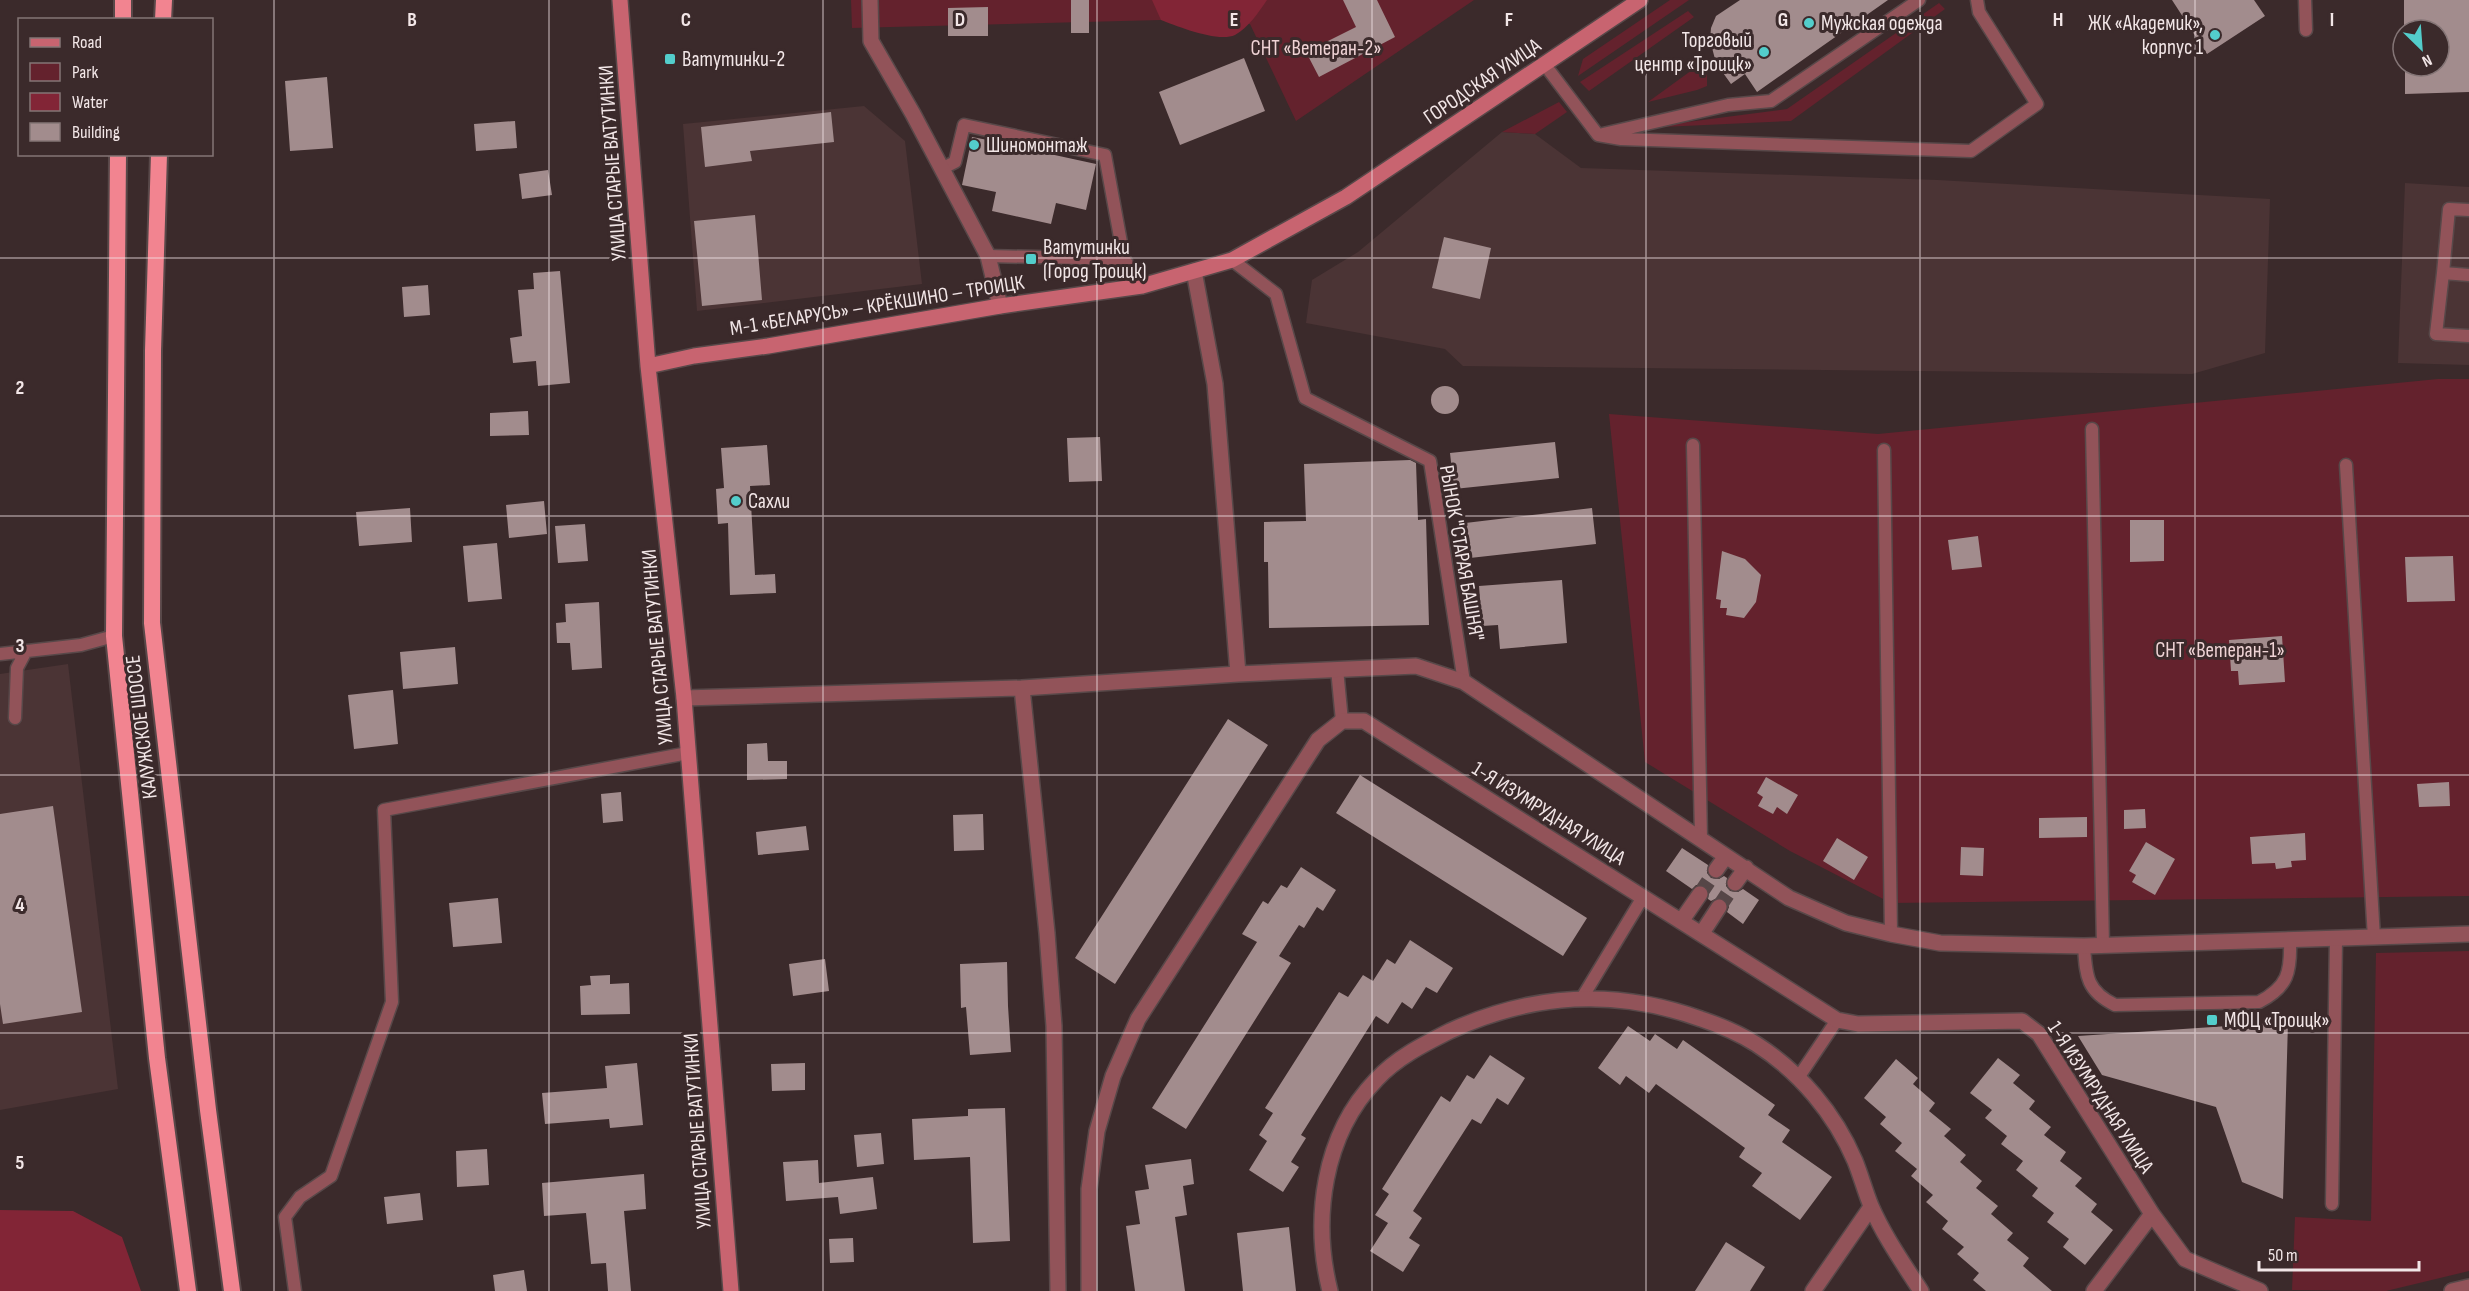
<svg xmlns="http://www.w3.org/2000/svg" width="2469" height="1291" viewBox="0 0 2469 1291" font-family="'Sofia Sans Condensed',sans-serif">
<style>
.built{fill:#4b3435}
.green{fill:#64222d}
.water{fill:#822536}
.building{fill:#a28c8d}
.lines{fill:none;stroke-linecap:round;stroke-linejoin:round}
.minor-tunnel{stroke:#564647;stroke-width:15;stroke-dasharray:15 8;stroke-linecap:butt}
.service-casing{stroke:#584849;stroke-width:15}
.minor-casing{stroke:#584849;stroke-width:18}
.secondary-casing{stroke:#584849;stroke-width:18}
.trunk-casing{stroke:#584849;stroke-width:20}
.service{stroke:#925359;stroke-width:12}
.minor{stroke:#925359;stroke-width:15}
.secondary{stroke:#c86470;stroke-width:15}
.trunk{stroke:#f28490;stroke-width:16}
.grid{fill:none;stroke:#f2e6e7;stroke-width:1.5;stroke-opacity:0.55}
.poi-dot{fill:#53cdcb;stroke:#3b2a2b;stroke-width:2}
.labels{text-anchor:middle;stroke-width:6;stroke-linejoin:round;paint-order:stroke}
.poi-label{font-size:21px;fill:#f2e6e7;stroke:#3b2a2b;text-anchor:start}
.park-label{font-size:21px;fill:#efd3d5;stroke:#3b2a2b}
.street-label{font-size:21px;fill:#f2e6e7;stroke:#3b2a2b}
.grid-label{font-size:20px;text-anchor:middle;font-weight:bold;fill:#f2e6e7;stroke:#3b2a2b;stroke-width:6;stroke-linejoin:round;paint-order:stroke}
</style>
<rect width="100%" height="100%" fill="#3b2a2b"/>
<!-- built -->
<path class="built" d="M864 106 905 141 922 284 697 311 683 124Z
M1502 132 1535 134 1581 168 1938 180 2270 199 2265 353 2192 374 1463 366 1445 349 1306 323 1312 280 1358 252Z
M2405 183 2469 187V365L2398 363Z
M68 664 118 1089 0 1110V674Z"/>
<!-- green -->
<path class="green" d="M851 0H1474L1296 121 1250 24 1161 20 852 28Z
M1670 0H1689L1578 76 1583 59Z
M1939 3 1945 9 1791 121 1641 128 1787 109Z
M1688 11 1694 17 1589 91 1580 82Z
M1699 65 1707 75V86L1697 90 1648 102Z
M1559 102 1567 112 1535 134 1502 132Z
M2438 379H2469V896L1891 903 1790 851 1645 762 1609 414 1878 434Z
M2469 951V1271L2386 1291 2292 1290 2295 1217 2371 1221 2376 953Z"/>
<!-- water -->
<path class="water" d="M1152 0H1267C1258 13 1249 27 1235 35 1218 43 1177 26 1161 20Z
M0 1210 73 1211 122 1237 141 1291H0Z"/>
<!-- building -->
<path class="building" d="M1071 0H1089V33H1071Z
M1343 0H1377L1395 37 1319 77 1306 52 1356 27Z
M1740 0H1888L1757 92 1745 74 1731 84 1716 63 1710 40 1711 28 1716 16Z
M2172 0H2254L2265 16 2207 54Z
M2404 0H2469V92L2405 94V66H2439V30H2404Z
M988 7V36H948V8Z
M1244 58 1265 111 1180 145 1159 92Z
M327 77 333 148 290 151 285 81Z
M831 112 834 142 750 151 752 161 705 167 701 127Z
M515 121 517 148 476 151 474 124Z
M972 137 1051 152 1050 154 1096 164 1086 210 1056 203 1051 224 992 211 996 192 962 185Z
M548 170 552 195 522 199 519 174Z
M755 215 762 300 702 306 694 221Z
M1444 237 1491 248 1480 299 1432 288Z
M560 271 570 383 538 386 536 361 513 363 510 338 522 336 518 290 534 289 533 273Z
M428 285 430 315 404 317 402 287Z
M1431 400a14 14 0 1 1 28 0a14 14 0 1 1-28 0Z
M528 411 529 435 490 436V413Z
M1100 437 1102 481 1069 482 1067 438Z
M1555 442 1559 478 1454 489 1450 453Z
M767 445 770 485 750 486 755 575 775 574 776 593 730 595 728 523 718 524 716 489 724 488 721 448Z
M1410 460 1416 463 1418 520 1426 519 1429 625 1269 628 1268 562H1264V522L1306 521 1304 464Z
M544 501 547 534 509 538 506 505Z
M410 508 412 542 359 546 356 512Z
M1592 508 1596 544 1461 559 1457 524Z
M2130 520H2164V561L2130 562Z
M585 524 588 561 558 563 555 526Z
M1978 536 1982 567 1952 570 1948 540Z
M497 543 502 599 468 602 463 546Z
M1722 551 1745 559 1761 575 1756 602 1744 618 1726 615 1727 608H1720L1721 600 1716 599Z
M2453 556 2455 601 2407 602 2405 557Z
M1562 580 1567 643 1500 649 1498 625 1482 626 1479 586Z
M599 602 602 668 572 670 570 643H557L556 623 566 622 565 604Z
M2282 636 2285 682 2239 685 2238 671H2231L2229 640Z
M455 647 458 684 403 689 400 652Z
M393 690 398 744 354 749 348 695Z
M1228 719 1268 745 1115 984 1075 958Z
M767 743 768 761H787V779L747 780V744Z
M1360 775 1587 918 1563 956 1336 813Z
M1766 777 1798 795 1787 814 1777 807 1773 814 1758 806 1763 797 1757 793Z
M2449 782 2450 806 2419 807 2417 784Z
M621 792 623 821 603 823 601 794Z
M53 806 82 1012 3 1024 0 1004V814Z
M2145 809 2146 828 2124 829V810Z
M983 814 984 850 954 851 953 815Z
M2087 817V837L2039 838V818Z
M806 826 809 850 758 855 756 832Z
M2305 833 2306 860 2291 861 2292 867 2276 869 2275 863 2252 864 2250 837Z
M1837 838 1868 857 1854 880 1823 861Z
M2146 842 2175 859 2155 895 2132 882 2136 875 2129 871Z
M1961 847 1984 848 1983 876 1960 875Z
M1682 848 1708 865 1707 873 1711 878 1719 879 1724 876 1727 878 1726 886 1730 891 1738 892 1743 889 1759 900 1743 924 1727 912 1729 907 1725 899 1719 897 1711 901 1708 899 1709 890 1705 886 1696 885 1692 889 1666 871Z
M1301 867 1336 890 1323 911 1317 907 1304 928 1299 925 1279 956 1291 963 1186 1129 1152 1108 1257 942 1242 934 1263 901 1268 904 1281 885 1287 888Z
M498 898 502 943 453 947 449 903Z
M1410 940 1453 968 1437 993 1426 987 1412 1009 1402 1002 1388 1024 1376 1016 1301 1135 1306 1138 1291 1162 1299 1167 1283 1192 1249 1170 1267 1141 1259 1135 1273 1113 1265 1108 1339 992 1348 997 1363 975 1373 981 1387 959 1395 964Z
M825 959 829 991 793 996 789 964Z
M1007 962 1008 1006 1011 1052 970 1055 966 1007 961 1008 960 964Z
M610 975V984L629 983 630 1014 581 1015 580 986 591 985 590 976Z
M2288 1022 2283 1199 2242 1182 2216 1107 2102 1075 2078 1036Z
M1628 1026 1650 1041 1655 1034 1677 1049 1683 1040 1775 1105 1768 1115 1790 1130 1782 1142 1832 1177 1800 1220 1752 1186 1762 1173 1739 1157 1745 1148 1656 1084 1649 1093 1626 1076 1620 1085 1598 1068Z
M1490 1055 1525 1078 1508 1105 1497 1098 1481 1124 1472 1119 1413 1211 1422 1218 1409 1238 1420 1245 1403 1272 1370 1251 1388 1223 1375 1215 1389 1194 1382 1189 1441 1096 1450 1102 1467 1075 1474 1079Z
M1998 1058 2020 1075 2013 1083 2035 1101 2029 1109 2051 1127 2044 1135 2066 1152 2060 1161 2082 1178 2075 1186 2097 1204 2091 1212 2113 1230 2085 1265 2063 1247 2069 1239 2047 1222 2054 1213 2032 1196 2038 1188 2016 1170 2023 1161 2001 1144 2007 1136 1985 1118 1992 1110 1970 1093Z
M1896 1059 1918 1078 1913 1084 1935 1103 1929 1111 1951 1129 1944 1136 1966 1155 1960 1162 1982 1181 1976 1188 1998 1206 1991 1214 2013 1233 2007 1240 2029 1258 2023 1266 2052 1291H1986L1973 1280 1979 1273 1957 1254 1964 1247 1942 1229 1948 1221 1926 1202 1933 1195 1911 1176 1917 1169 1895 1151 1902 1143 1880 1124 1886 1117 1864 1098Z
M637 1063 643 1125 610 1128 609 1119 545 1124 542 1093 607 1088 605 1066Z
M805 1063V1090L772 1091 771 1064Z
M1005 1108 1010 1241 973 1243 970 1157 914 1160 912 1119 968 1116V1109Z
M881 1133 884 1164 857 1167 854 1135Z
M487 1149 489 1185 457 1187 456 1151Z
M1191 1159 1194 1184 1183 1186 1187 1215 1175 1217 1185 1291H1135L1126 1226 1140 1224 1135 1191 1149 1189 1145 1165Z
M818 1160 819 1183 873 1177 877 1209 840 1214 838 1197 786 1201 783 1162Z
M644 1174 646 1209 624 1211 631 1291H608L606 1263 591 1264 586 1213 544 1216 542 1183Z
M420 1193 423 1220 387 1224 384 1197Z
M1289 1227 1296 1291H1243L1237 1233Z
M853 1238 854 1262 830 1263 829 1239Z
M1726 1242 1765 1267 1750 1291H1695Z
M524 1270 527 1291H495L493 1275Z"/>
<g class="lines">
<!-- minor-tunnel -->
<path class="minor-tunnel" d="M1700 894 1716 870
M1719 907 1735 883"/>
<!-- service casing -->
<g class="service-casing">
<path id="service" d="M2305 0 2306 30
M1545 65 1598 135 1621 139 1971 151 2037 104 1979 12 1977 0
M1603 134 1728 105 1771 101 1919 0
M943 168 955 162 964 125 1105 155 1124 259 1142 286
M2469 210 2449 209 2443 273 2469 275
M988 256 1124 259
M1232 260 1276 294 1305 398 1430 461 1464 682
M2443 273 2436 334 2469 336
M2092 429 2103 945
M1693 445 1701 838
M1884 450 1891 934
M2346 465 2374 938
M0 654 81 645 114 636
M1337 669 1342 721
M15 718 17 668 26 651
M2084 946C2086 975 2086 991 2115 1005L2259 1002C2288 987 2291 972 2290 941
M1582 998 1643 897
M1798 1078 1837 1020
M2332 1204 2336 939
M295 1291 285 1217 300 1197 331 1176 392 1002 384 810 688 753"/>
</g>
<!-- minor casing -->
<g class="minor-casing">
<path id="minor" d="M870 0 871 41 913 114 988 256 1000 306
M1194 271 1215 384 1238 674
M1022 688 1047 933 1054 1026 1058 1291
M684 698 1022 688 1238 674 1416 666 1464 682 1789 898 1846 923 1891 934 1940 943 2084 946 2469 934
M1716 870 1726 856
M1735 883 1746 868
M1682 920 1700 894
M1702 933 1719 907
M2152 1214 2185 1259 2260 1291
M1089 1291V1189L1097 1131 1113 1076 1138 1019 1318 740 1342 721H1364L1837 1020 1858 1024 2022 1021 2039 1034 2152 1214 2094 1291
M1330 1291C1312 1219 1323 1135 1376 1080 1396 1058 1424 1044 1450 1031 1533 993 1615 988 1701 1019 1719 1025 1740 1034 1756 1044 1800 1072 1835 1114 1855 1161 1861 1176 1865 1191 1871 1206 1884 1236 1903 1263 1921 1291
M1813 1291 1871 1207
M2452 1291 2469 1287"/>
</g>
<!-- secondary casing -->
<g class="secondary-casing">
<path id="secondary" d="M620 0 648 366 684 698 731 1291
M648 366 694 356 768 346 1000 306 1142 286 1232 260 1346 197 1640 0"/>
</g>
<!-- trunk casing -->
<g class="trunk-casing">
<path id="trunk" d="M123 20V0
M163 20 164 0
M118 154 114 636 157 1058 188 1291
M159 154 153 351 152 623 208 1110 232 1291"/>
</g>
<!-- service -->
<use href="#service" class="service"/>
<!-- minor -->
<use href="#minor" class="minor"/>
<!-- secondary -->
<use href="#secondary" class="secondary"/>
<!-- trunk -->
<use href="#trunk" class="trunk"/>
</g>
<!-- grid -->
<path class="grid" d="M274 0V1291M549 0V1291M823 0V1291M1097 0V1291M1372 0V1291M1646 0V1291M1920 0V1291M2195 0V1291M0 258H2469M0 516H2469M0 775H2469M0 1033H2469"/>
<!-- markers -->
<g class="poi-dot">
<circle cx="1809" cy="23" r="6"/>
<circle cx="2215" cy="35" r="6"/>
<circle cx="1764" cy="52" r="6"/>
<rect x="664" y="53" width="12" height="12" rx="3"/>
<circle cx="974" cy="145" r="6"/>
<rect x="1025" y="253" width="12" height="12" rx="3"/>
<circle cx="736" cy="501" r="6"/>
<rect x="2206" y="1014" width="12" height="12" rx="3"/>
</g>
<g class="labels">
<!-- poi labels -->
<g class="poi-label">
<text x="1821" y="30">Мужская одежда</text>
<text x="2203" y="30" text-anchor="end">ЖК «Академик»,<tspan x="2203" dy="24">корпус 1</tspan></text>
<text x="1752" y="47" text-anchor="end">Торговый<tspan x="1752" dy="24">центр «Троицк»</tspan></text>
<text x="682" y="66">Ватутинки-2</text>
<text x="986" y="152">Шиномонтаж</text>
<text x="1043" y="254">Ватутинки<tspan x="1043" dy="24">(Город Троицк)</tspan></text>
<text x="748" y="508">Сахли</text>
<text x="2224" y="1027">МФЦ «Троицк»</text>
</g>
<!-- park labels -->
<g class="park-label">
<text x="1316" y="55">СНТ «Ветеран-2»</text>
<text x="2220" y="657">СНТ «Ветеран-1»</text>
</g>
<!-- street labels -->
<g class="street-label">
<text transform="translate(1482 81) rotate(-34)" y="7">ГОРОДСКАЯ УЛИЦА</text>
<text transform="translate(612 163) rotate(-94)" y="7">УЛИЦА СТАРЫЕ ВАТУТИНКИ</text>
<text transform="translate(877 305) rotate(-9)" y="7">М-1 «БЕЛАРУСЬ» – КРЁКШИНО – ТРОИЦК</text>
<text transform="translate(1462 553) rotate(80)" y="7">РЫНОК "СТАРАЯ БАШНЯ"</text>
<text transform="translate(657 647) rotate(-95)" y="7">УЛИЦА СТАРЫЕ ВАТУТИНКИ</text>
<text transform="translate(141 727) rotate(-97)" y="7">КАЛУЖСКОЕ ШОССЕ</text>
<text transform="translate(1549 813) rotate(32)" y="7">1-Я ИЗУМРУДНАЯ УЛИЦА</text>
<text transform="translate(2101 1097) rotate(57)" y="7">1-Я ИЗУМРУДНАЯ УЛИЦА</text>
<text transform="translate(697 1131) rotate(-94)" y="7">УЛИЦА СТАРЫЕ ВАТУТИНКИ</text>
</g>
</g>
<g class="grid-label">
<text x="412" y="26">B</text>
<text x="686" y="26">C</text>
<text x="960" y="26">D</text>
<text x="1234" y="26">E</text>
<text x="1509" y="26">F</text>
<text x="1783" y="26">G</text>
<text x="2058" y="26">H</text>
<text x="2332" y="26">I</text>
<text x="20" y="394">2</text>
<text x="20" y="652">3</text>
<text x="20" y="911">4</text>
<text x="20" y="1169">5</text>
</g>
<!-- legend -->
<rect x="18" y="18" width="195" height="138" fill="#3b2a2b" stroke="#847576" stroke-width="1.5"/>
<rect x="30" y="38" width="30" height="9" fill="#c86470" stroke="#847576" stroke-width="1.5"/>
<text x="72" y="48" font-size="18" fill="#f2e6e7">Road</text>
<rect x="30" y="63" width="30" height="18" fill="#64222d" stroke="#847576" stroke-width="1.5"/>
<text x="72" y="78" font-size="18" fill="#f2e6e7">Park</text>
<rect x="30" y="93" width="30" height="18" fill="#822536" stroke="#847576" stroke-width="1.5"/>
<text x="72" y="108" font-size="18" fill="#f2e6e7">Water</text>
<rect x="30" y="123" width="30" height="18" fill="#a28c8d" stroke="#847576" stroke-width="1.5"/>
<text x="72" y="138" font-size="18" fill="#f2e6e7">Building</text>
<!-- north arrow -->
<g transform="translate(2421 48) rotate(155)"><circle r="28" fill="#3b2a2b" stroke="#847576" stroke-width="1.5"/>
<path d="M0-4.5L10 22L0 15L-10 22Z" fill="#53cdcb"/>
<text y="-9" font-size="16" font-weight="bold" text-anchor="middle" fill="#f2e6e7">N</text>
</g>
<!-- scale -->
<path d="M2259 1261v9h160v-9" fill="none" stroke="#f2e6e7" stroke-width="3"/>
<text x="2268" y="1261" font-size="18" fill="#f2e6e7" stroke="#3b2a2b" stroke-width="4.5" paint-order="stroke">50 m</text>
</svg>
